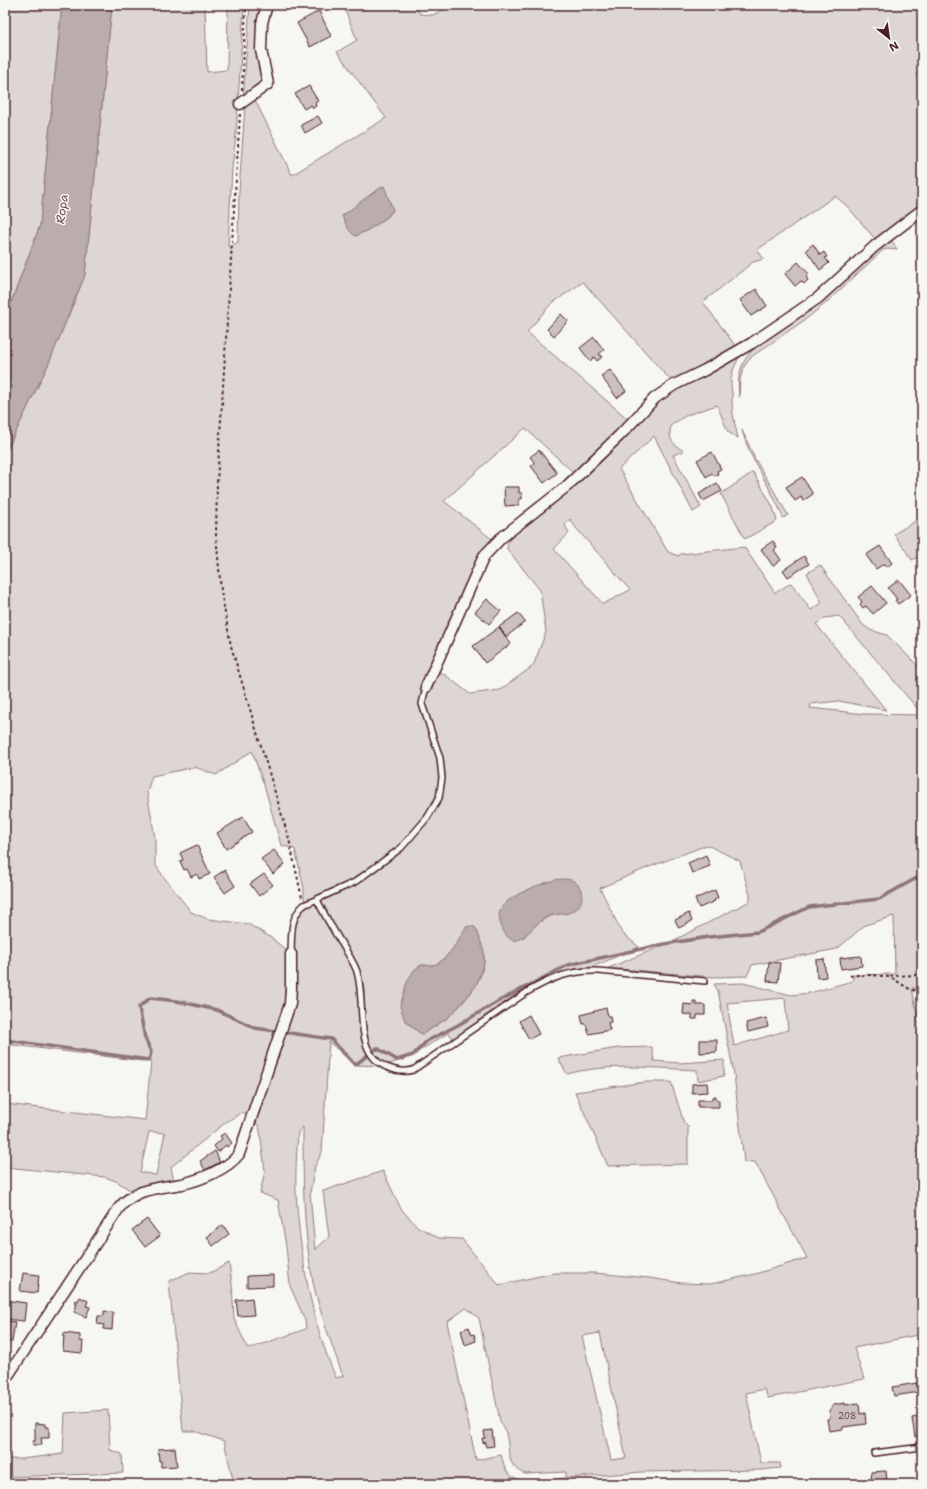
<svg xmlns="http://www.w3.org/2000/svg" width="927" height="1489" viewBox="0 0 927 1489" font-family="'Shantell Sans',sans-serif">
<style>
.green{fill:#ddd6d5;stroke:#947a80;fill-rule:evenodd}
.water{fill:#bbadae;stroke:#8e747a}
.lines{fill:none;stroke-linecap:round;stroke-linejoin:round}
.stream{stroke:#8e747a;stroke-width:3.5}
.building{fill:#ccc1c0;stroke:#4a1f2b}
.service-casing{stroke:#4a1f2b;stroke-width:8}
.minor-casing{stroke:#4a1f2b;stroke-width:13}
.path{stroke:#4a1f2b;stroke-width:2;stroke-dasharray:3 3;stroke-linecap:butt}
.service{stroke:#f6f6f2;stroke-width:5}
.minor{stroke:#f6f6f2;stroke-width:10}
.labels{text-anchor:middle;stroke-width:3;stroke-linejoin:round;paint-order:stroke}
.number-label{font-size:9px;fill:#6a4850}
.water-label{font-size:12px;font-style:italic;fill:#6c4a52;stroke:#f6f6f2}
</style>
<rect width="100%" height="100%" fill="#f6f6f2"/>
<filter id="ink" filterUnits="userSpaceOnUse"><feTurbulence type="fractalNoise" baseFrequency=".025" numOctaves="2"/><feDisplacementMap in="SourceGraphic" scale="8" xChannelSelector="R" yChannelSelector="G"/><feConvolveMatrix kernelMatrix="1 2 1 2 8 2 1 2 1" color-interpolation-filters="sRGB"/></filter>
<g filter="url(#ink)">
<!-- green -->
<path class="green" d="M5 5H62L40 225 5 319Z
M112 5H205L207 72 227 70 228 7 218 5H244L236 134 232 168 228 247 238 242 239 191 245 106 255 100 292 175 386 118 337 52 357 40 343 5H414L420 14 433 15 451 5H922V205L876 240 848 207 835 196 757 250 764 259 753 262 703 302 737 348 673 383 583 282 551 304 527 332 629 420 574 473 525 428 444 501 493 540 486 546 479 556 434 669 444 674 470 694 500 690 533 666 546 632 540 590 507 549C508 533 525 521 537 514 585 484 621 441 660 400L669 391 692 381 704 377 745 349C738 359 730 371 731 384 731 389 733 395 732 400 732 413 735 425 738 438L728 432 717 405 687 415 671 425C668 439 672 444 684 451L673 455 701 507 693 512 654 436 619 469 668 552 678 556 681 554 744 547 775 593 791 583 811 610 822 603 807 573 820 565 863 625 870 630 887 635 922 670V714L839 616 825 618 816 624 886 710 839 701 811 704 810 708 865 714 922 715V988H912L922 1041V1334L854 1348 864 1379 768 1398 764 1389 746 1393 761 1463H780L781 1468 760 1470 641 1472 567 1478 568 1484H234L224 1441 194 1431H183L169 1281 190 1272 210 1273 229 1263 232 1284 234 1319 248 1349 306 1329 305 1320 290 1286 286 1246 278 1200 260 1193 265 1171 260 1131 259 1126 253 1120 249 1118 243 1112 226 1122 171 1167 174 1182 133 1188 130 1190 116 1181 105 1177 5 1167V1104L145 1120 151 1062 5 1044V454L49 363 85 275ZM389 199 393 210 388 217 363 233 342 216 357 206ZM570 519 576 528 630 590 603 604 554 549 569 533 565 525ZM252 751 265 788 281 845 295 849 304 889V902L294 916 291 954 270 937 248 924 208 919 191 912 163 876 155 864V838L147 792 152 776 195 767 216 775ZM707 845 740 861 750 895V901L669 943 606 969H620L713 977 747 976 752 965 837 949 865 925 894 916 895 974 854 975 852 981 810 993 791 995 743 983 714 984 718 991 734 1074 744 1162H755L807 1258 755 1274 711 1284 681 1283 649 1278 594 1273H554L499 1285 462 1239 439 1238 418 1227 401 1209 383 1171 323 1191 329 1237 315 1250 310 1193 315 1166 322 1152 329 1042 355 1065 383 1066 408 1058 448 1033 454 1039 497 1007 540 981 573 969 592 967 639 947 622 933 600 888 649 867ZM575 882 568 913C546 914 538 922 523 938ZM466 927 484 952V962L481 975 471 993 460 1006 436 1026 423 1033H420L405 1021 421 965C425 965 430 966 433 965 445 964 461 937 466 927ZM785 998 788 1030 734 1046 727 1003ZM303 1127C303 1179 303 1231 313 1282 320 1314 332 1345 343 1376L336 1378C311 1321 300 1255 296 1193 295 1173 297 1152 298 1132ZM149 1132 165 1133 156 1175 140 1172ZM466 1308 479 1318 500 1421C501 1424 504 1427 505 1430 511 1447 504 1466 525 1474L566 1472V1478C549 1479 521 1487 508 1473 504 1469 503 1460 501 1455L476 1460 447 1322ZM600 1333 626 1458 611 1460 582 1336Z
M250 5H262C259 32 254 58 263 84L243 98Z
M890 239 893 242 897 250 887 249 883 250 826 303 806 319 751 357 744 367 740 379 739 397C737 381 739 367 749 354 763 337 785 327 803 315 824 299 840 280 859 263 868 254 880 247 890 239Z
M742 430 755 459 788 515 783 518C772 487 750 462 742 430Z
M753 472 773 507 777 521 745 539 721 494Z
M922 517V555L912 560 894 534Z
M652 1047 654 1061 680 1063 724 1060V1076L698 1081 697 1070C653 1068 609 1063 567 1074L558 1058 618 1048Z
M646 1082H671L684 1123 688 1127V1164L608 1166 575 1092Z
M108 1410 110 1450 122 1454 123 1473 5 1477V1459H21L63 1454 65 1413Z"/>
<!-- water -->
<path class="water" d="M62 5H112L85 275 49 363 5 454V319L40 225Z
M384 186 393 210C384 222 370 229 356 236 348 232 346 224 342 216 356 206 369 194 384 186Z
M560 879C565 879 571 879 575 882 585 889 584 906 573 911 564 916 554 912 543 919 533 926 527 938 514 941 507 938 503 932 501 925 499 919 498 912 502 907 510 895 546 881 560 879Z
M470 926 475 927 478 933 484 952V962L476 986 449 1017 423 1034 420 1033 405 1021 400 1006 407 982 414 970 421 965C425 965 430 966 433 965 445 964 461 937 466 927Z"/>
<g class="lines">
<!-- stream -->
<path class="stream" d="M5 1040 149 1060 151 1052 145 1038 139 1007 150 998 177 1001 217 1010 255 1028 331 1039 355 1065 377 1048 397 1060 413 1055 427 1041 458 1025 499 1001 568 965 664 944 709 937 758 932 809 907 879 899 922 875"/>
</g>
<!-- building -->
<path class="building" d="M319 11 331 36 310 47 297 23Z
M309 86 318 101 315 103 316 106 313 108 311 105 304 109 295 94Z
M318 116 322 123 305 133 301 125Z
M813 244 820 255 824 252 827 257 825 258 829 263 820 270 806 250Z
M798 262 809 274 806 277 808 280 804 284 801 281 795 286 785 274Z
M756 289 767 306 751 316 740 300Z
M561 314 568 321 554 336 547 329Z
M594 337 604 350 599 354 602 357 597 361 594 357 590 361 580 348Z
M610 370 626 391 617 398 601 376Z
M539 450 557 473 544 483 531 466 535 463 530 457Z
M712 452 721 469 717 471 718 474 714 476 712 473 706 477 697 460Z
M802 477 813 494 803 501 801 497 795 501 786 487Z
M717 483 722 491 703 501 699 494Z
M504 487H519V493H522V499H519V505L505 506Z
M773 541 777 548 774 550 781 560 773 566 761 549Z
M880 546 892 563 887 567 884 564 876 569 866 555Z
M804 556 809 564 788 577 783 570Z
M899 580 911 595 898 604 895 600 897 599 888 588Z
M872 586 886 603 873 614 866 606 863 608 860 604 862 602 858 597Z
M487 599 501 611 489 624 475 612Z
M518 613 525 622 506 637 499 627Z
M499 627 511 644 485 663 473 646Z
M243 817 252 832 226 849 217 833Z
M197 845 210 874 199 879 197 874 191 877 187 869 184 870 180 861 183 860 180 853Z
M274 850 285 864 273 874 261 859Z
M706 855 710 866 692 873 688 863Z
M225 870 235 886 225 893 214 877Z
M264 874 273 885 259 896 250 884Z
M715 890 718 898 714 900 715 901 699 908 695 899Z
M689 913 692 921 679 928 675 920Z
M861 956 862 966 841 969 840 958Z
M824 959 826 977 817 978 816 960Z
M769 962 780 963 778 982 767 981Z
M693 1001H696V1005H705V1015H697V1019H692V1015L683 1014 684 1004 693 1005Z
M606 1008 608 1016H610L611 1022 608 1023 610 1030 589 1034 586 1024H583L581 1015Z
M529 1015 539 1034 529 1039 519 1021Z
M766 1018 768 1027 748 1032 746 1023Z
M700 1040H717V1052L700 1053Z
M707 1083 708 1092 692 1093V1084Z
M716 1096V1100H719V1107H698V1100H712V1097Z
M225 1133 232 1143 227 1147 226 1145 218 1152 214 1146 222 1139 220 1136Z
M215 1151 219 1159H218L220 1162 205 1170 200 1161Z
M147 1219 160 1236 145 1247 132 1230Z
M223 1225 229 1234 213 1246 207 1237Z
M23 1273 39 1275 37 1293 20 1291Z
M273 1275V1286L247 1287V1276Z
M80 1297 88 1301 86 1306 90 1307 86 1317 74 1312 77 1304H75L76 1300 78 1301Z
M252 1298 254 1315 238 1316 236 1300Z
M5 1300 26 1303 24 1321 5 1319Z
M104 1311 113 1312 112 1330 103 1329 104 1325 97 1324 98 1316H104Z
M5 1321 15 1322 12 1342H5Z
M469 1327 472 1335 474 1334 476 1341 465 1345 461 1330Z
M64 1333 80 1335V1341H83L82 1353 63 1351Z
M917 1383 919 1392 894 1396 892 1387Z
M845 1403V1405L859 1403 860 1414 865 1413 866 1424 843 1427V1429L829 1431 827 1419 830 1418 829 1411 833 1405Z
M922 1416V1436L915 1437 912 1418Z
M35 1423 45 1424V1427H49V1438H41L42 1445H33V1441H35Z
M492 1430 494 1446 486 1447V1442L483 1443 482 1438H485L484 1431Z
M5 1439H8V1457L5 1456Z
M175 1448 177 1466 161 1467V1461H159L158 1449Z
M886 1471 887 1484H872L871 1472Z"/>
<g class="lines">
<!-- service casing -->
<g class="service-casing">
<path id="service" d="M317 900C322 909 327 920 333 929 340 942 350 955 356 969 368 999 350 1054 389 1068 396 1071 405 1072 413 1070L527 992C551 978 570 970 598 971L705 981
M291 954C292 936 289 918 304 905L355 882 401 848 427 818 439 798 442 778 440 758 422 704 426 687
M874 1453 922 1447"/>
</g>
<!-- minor casing -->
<g class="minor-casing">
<path id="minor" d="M240 104 268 84 261 50 262 23 267 5
M426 687 484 556 501 538 567 486 620 435 655 398 674 385 705 370 752 343 818 298 875 246 922 210
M5 1380 119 1208C135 1188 159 1188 182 1184 200 1180 228 1169 239 1154L290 1004 291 988V954"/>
</g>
<!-- path -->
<path class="path" d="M242 90 246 5
M240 114 217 483 216 535 221 591 231 646 289 839 302 898
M850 976C857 974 885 975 891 978 903 983 906 991 922 991
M890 976 922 975"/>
<!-- service -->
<use href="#service" class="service"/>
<!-- minor -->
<use href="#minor" class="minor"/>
</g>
</g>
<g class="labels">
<!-- number labels -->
<g class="number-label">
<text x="847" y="1419">208</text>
</g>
<!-- water labels -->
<g class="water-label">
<text transform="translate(62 209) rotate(-82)" y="4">Ropa</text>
</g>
</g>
<!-- margin -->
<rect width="927" height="1489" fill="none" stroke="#f6f6f2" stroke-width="20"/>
<rect x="10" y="10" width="907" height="1469" fill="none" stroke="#4a1f2b" stroke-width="1.5" filter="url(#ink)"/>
<!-- north arrow -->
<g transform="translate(889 38) rotate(150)" stroke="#f6f6f2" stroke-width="3" paint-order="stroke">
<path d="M0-3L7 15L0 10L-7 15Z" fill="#4a1f2b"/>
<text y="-6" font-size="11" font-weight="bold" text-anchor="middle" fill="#4a1f2b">N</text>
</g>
</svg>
